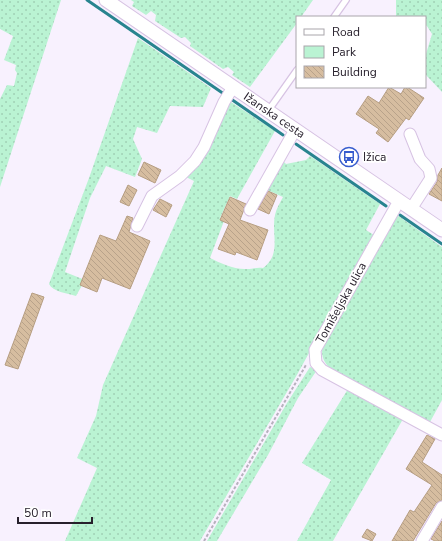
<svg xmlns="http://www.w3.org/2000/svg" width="442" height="541" viewBox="0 0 442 541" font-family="'Nunito Sans',sans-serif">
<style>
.green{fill:url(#green-dots)}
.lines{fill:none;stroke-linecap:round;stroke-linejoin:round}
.stream{stroke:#28848f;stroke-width:3}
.building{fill:url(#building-back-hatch);stroke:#b69e82}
.service-casing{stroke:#d7c3e3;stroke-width:8}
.minor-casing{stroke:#d7c3e3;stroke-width:13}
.tertiary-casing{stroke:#d7c3e3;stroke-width:15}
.path{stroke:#b7b0bd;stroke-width:2;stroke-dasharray:3 2;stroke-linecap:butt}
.service{stroke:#fff;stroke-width:5.5}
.minor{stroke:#fff;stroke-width:11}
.tertiary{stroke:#fff;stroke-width:13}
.labels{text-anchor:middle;stroke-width:3.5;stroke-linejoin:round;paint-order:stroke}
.street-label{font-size:12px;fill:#27202c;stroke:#fff}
.poi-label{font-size:12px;fill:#27202c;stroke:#fff;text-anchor:start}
</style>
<defs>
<pattern id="green-dots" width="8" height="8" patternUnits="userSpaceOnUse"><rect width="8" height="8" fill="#baf3d3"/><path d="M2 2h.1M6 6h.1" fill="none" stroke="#a0d0b5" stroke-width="1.8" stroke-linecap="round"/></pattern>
<pattern id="building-back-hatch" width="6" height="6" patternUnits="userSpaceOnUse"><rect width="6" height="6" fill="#d6bda0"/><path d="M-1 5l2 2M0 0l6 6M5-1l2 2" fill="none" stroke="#b8a28a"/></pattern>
</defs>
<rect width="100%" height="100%" fill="#f8f1fe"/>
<!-- green -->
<path class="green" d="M0 0H61L0 187V99L7 85 14 86 17 73 15 70 16 65 4 60 13 36 0 29Z
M131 0H313L301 17H297V23L250 87 232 75 234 72 228 67 223 69 190 46 191 43 185 37 181 38 155 21 156 15 151 11 146 15 132 6 134 2Z
M396 0H442V92L425 74 426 54 432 34 425 23V17H396Z
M138 38 211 88 203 107 170 106 157 133 137 127 133 139 142 159 135 177 106 166 90 198 65 272 85 280 76 296C67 293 53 292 49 284L89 178Z
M228 100 275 131 237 199 230 196 220 218 224 221 210 258C220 263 235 270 247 269 253 269 257 267 263 268 282 254 271 234 275 215 276 209 280 203 283 197L265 189 282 160 286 164 306 160 310 156 380 204 366 230 374 235 298 373 200 541H65L97 468 77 458 96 416 103 385 194 181 184 176Z
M397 215 442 247V400L430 422 332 371C322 360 320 355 324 340Z
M310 367 317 370 298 398 268 455 217 541H207L287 403Z
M348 389 403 419 333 541H297L331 480 302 463Z"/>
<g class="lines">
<!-- stream -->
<path class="stream" d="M87 0 224 94
M231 99 283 135
M296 144 386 206
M400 215 442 244"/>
</g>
<!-- building -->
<path class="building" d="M389 87 401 94 405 87H407L424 98 409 120 406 118 388 142 376 133 379 129 356 114 368 96 379 103Z
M144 162 161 170 155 183 138 175Z
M442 168V201L429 194 437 182 438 175Z
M128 185 137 190 129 206 120 202Z
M268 191 277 195 269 214 258 209Z
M230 197 246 204 240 220 268 230 257 260 236 252 235 255 218 249 229 224 220 220Z
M160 199 172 205 166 217 153 210Z
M127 216 133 218 129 232 150 241 130 289 102 278 97 292 80 285 100 235 116 241Z
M32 293 44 297 18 369 5 365Z
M427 435 435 439 422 462 442 475V500L436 503 413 541H392L410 510 414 512 432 485 406 469Z
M442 521V541H435L431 539Z
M367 529 376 534 372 541 362 537Z"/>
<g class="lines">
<!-- service casing -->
<g class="service-casing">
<path id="service" d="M334 17 346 0
M268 111 297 70"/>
</g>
<!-- minor casing -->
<g class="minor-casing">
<path id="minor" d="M410 134 420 159 429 169 431 178 411 209
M399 201 315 350 316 363 322 370 442 435
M250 210 295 130
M137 226 152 196 180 176 195 161 204 147 224 102 233 87
M422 541 442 507"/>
</g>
<!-- tertiary casing -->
<g class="tertiary-casing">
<g id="tertiary">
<path id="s1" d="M106 0 442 230"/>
</g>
</g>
<!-- path -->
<path class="path" d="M204 541 306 365"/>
<!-- service -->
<use href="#service" class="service"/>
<!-- minor -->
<use href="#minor" class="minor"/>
<!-- tertiary -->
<use href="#tertiary" class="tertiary"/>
</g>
<!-- icons -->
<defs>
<g id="bus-ring" transform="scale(1)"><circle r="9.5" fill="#fff" stroke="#385dce" stroke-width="1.5"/><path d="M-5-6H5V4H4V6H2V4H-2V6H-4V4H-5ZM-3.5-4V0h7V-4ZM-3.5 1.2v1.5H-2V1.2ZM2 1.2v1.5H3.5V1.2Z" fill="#385dce"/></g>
</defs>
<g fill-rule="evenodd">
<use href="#bus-ring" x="349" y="157"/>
</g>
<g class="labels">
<!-- street labels -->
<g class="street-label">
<text dy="4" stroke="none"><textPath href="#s1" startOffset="204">Ižanska cesta</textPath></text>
<text transform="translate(341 303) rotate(-61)" y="4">Tomišeljska ulica</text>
</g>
<!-- poi labels -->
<g class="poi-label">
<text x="363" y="161">Ižica</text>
</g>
</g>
<!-- legend -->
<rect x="296" y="16" width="130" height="72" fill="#ffffff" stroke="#a9a6ab"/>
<rect x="304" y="29" width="20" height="6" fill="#ffffff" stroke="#a9a6ab"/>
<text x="332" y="36" font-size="12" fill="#27202c">Road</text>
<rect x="304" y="46" width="20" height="12" fill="#baf3d3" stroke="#a9a6ab"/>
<text x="332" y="56" font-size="12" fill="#27202c">Park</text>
<rect x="304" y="66" width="20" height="12" fill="url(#building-back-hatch)" stroke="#a9a6ab"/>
<text x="332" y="76" font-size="12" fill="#27202c">Building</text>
<!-- scale -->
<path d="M18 517v6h74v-6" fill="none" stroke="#27202c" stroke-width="2"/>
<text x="24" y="517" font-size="12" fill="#27202c" stroke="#ffffff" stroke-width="3" paint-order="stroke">50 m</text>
</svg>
